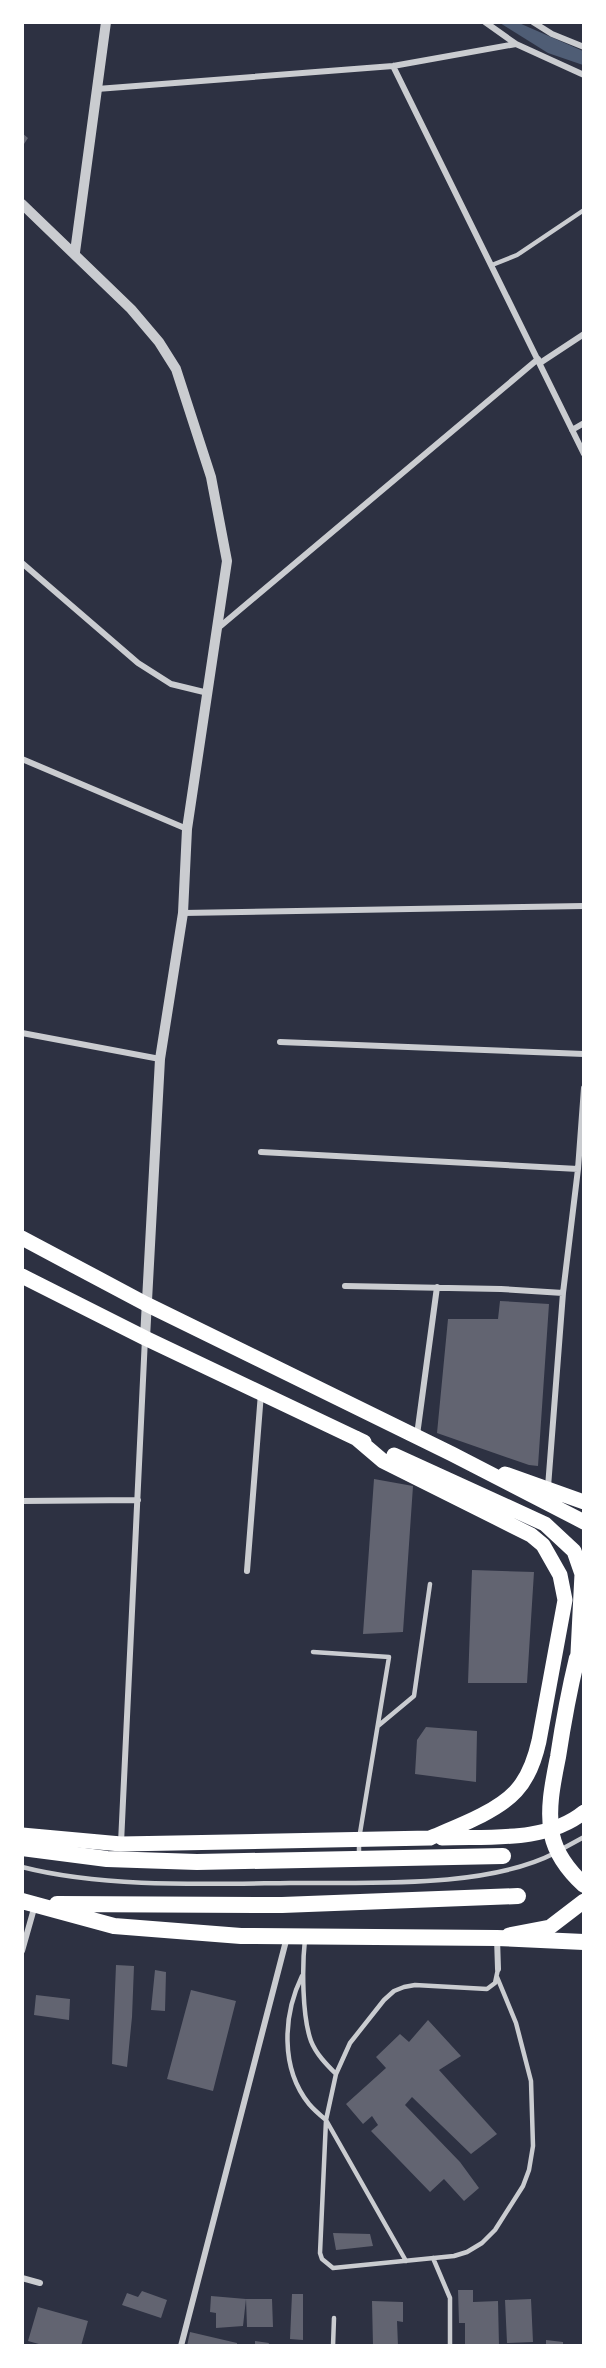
<svg xmlns="http://www.w3.org/2000/svg" width="606" height="2368" viewBox="0 0 606 2368" font-family="Poppins,sans-serif">
<style>
.water{fill:#4f5d75}
.building{fill:#626471}
.lines{fill:none;stroke-linecap:round;stroke-linejoin:round}
.service{stroke:#caccd0;stroke-width:4.5}
.minor{stroke:#caccd0;stroke-width:6}
.tertiary{stroke:#caccd0;stroke-width:10}
.primary{stroke:#fff;stroke-width:15}
.trunk{stroke:#fff;stroke-width:16}
</style>
<rect width="100%" height="100%" fill="#2d3142"/>
<!-- water -->
<path class="water" d="M500 23H519L583 51V65L548 53Z"/>
<!-- building -->
<path class="building" d="M22 133 28 138 22 147Z
M500 1301 549 1304 538 1466 529 1465 437 1433 448 1319H498Z
M374 1479 413 1486 403 1632 363 1634Z
M472 1570 534 1572 527 1683H468Z
M426 1727 477 1731 476 1782 415 1774 417 1740Z
M116 1965 134 1966 132 2017 127 2067 112 2064Z
M155 1970 166 1972 165 2011 151 2010Z
M191 1990 236 2001 213 2091 167 2079Z
M36 1995 70 1999 69 2020 34 2015Z
M428 2020 461 2056 439 2070 497 2134 471 2154 412 2097 405 2105 460 2162 479 2188 464 2201 444 2179 430 2192 371 2131 378 2125 372 2116 363 2124 346 2104 386 2068 376 2057 400 2034 409 2042Z
M333 2233 370 2234 373 2246 336 2250Z
M458 2290H473V2302L498 2301 499 2346H465V2323H459Z
M142 2291 167 2300 161 2318 122 2305 127 2293 138 2297Z
M292 2294H303V2340L290 2339Z
M211 2296 246 2299 243 2326 216 2328V2313L210 2312Z
M246 2299H272L273 2327H247Z
M531 2299 533 2342 507 2343 505 2300Z
M372 2301 403 2302V2322L397 2321 398 2346H373Z
M38 2307 88 2321 81 2346H46L28 2341Z
M190 2332 237 2343V2346H187Z
M546 2340 563 2342V2346H546Z
M255 2341 269 2343 268 2346H255Z"/>
<g class="lines">
<!-- service -->
<path class="service" d="M492 265 517 255 584 210
M313 1652 389 1657 359 1839V1856
M378 1726 414 1696 430 1584
M562 1849 584 1837
M22 1867C104 1888 206 1884 290 1883 368 1882 485 1889 555 1853
M305 1939C302 1966 302 2016 311 2041 316 2054 327 2065 336 2074
M302 1976C283 2015 280 2068 309 2104 314 2110 320 2115 326 2120L406 2261
M497 1977 516 2023 531 2081 533 2146 529 2170 523 2186 495 2230 482 2243 467 2252 454 2256 333 2268 322 2259 320 2253 326 2120 336 2074 350 2043 384 2000 394 1991 404 1987 415 1985 487 1989 495 1983 498 1969
M433 2258 450 2298V2346
M333 2346 334 2318"/>
<!-- minor -->
<path class="minor" d="M485 22 516 44 584 75
M533 22 552 34 584 47
M393 66 584 454
M97 89 393 66 516 44
M540 363 584 334
M572 430 584 423
M22 563 138 663 171 684 208 693
M217 629 538 359
M22 759 187 829
M183 913 584 906
M22 1033 160 1059
M280 1042 584 1054
M261 1152 578 1169
M345 1286 501 1289 563 1293
M417 1435 437 1287
M548 1487 563 1293 578 1169 584 1088
M22 1501 138 1500
M247 1571 261 1393
M121 1843 145 1338
M497 1938 498 1969
M22 1951 35 1905
M22 2278 40 2283
M181 2346 287 1937"/>
<!-- tertiary -->
<path class="tertiary" d="M22 204 131 309 159 342 176 369 211 477 227 561 187 829 183 913 160 1059 145 1338
M75 252 106 22"/>
<!-- primary -->
<path class="primary" d="M22 1238 146 1304 452 1454 584 1522
M22 1276 145 1338 364 1442
M394 1455 545 1524 574 1551 582 1574 578 1653
M505 1474 584 1502
M22 1835 121 1844 430 1838C456 1827 497 1812 516 1791 529 1777 535 1759 539 1741L565 1600 560 1575 543 1545 531 1535 383 1461 356 1438
M442 1838C488 1836 546 1843 584 1812
M509 1935 550 1927 584 1901"/>
<!-- trunk -->
<path class="trunk" d="M577 1658C569 1691 563 1724 558 1757 553 1782 547 1809 552 1835 556 1854 570 1872 584 1885
M22 1848 107 1859 197 1862 503 1856
M22 1901 114 1926 241 1936 497 1938 584 1942
M57 1904 282 1905 518 1896"/>
</g>
<!-- border -->
<rect width="606" height="2368" fill="none" stroke="#ffffff" stroke-width="48"/>
</svg>
